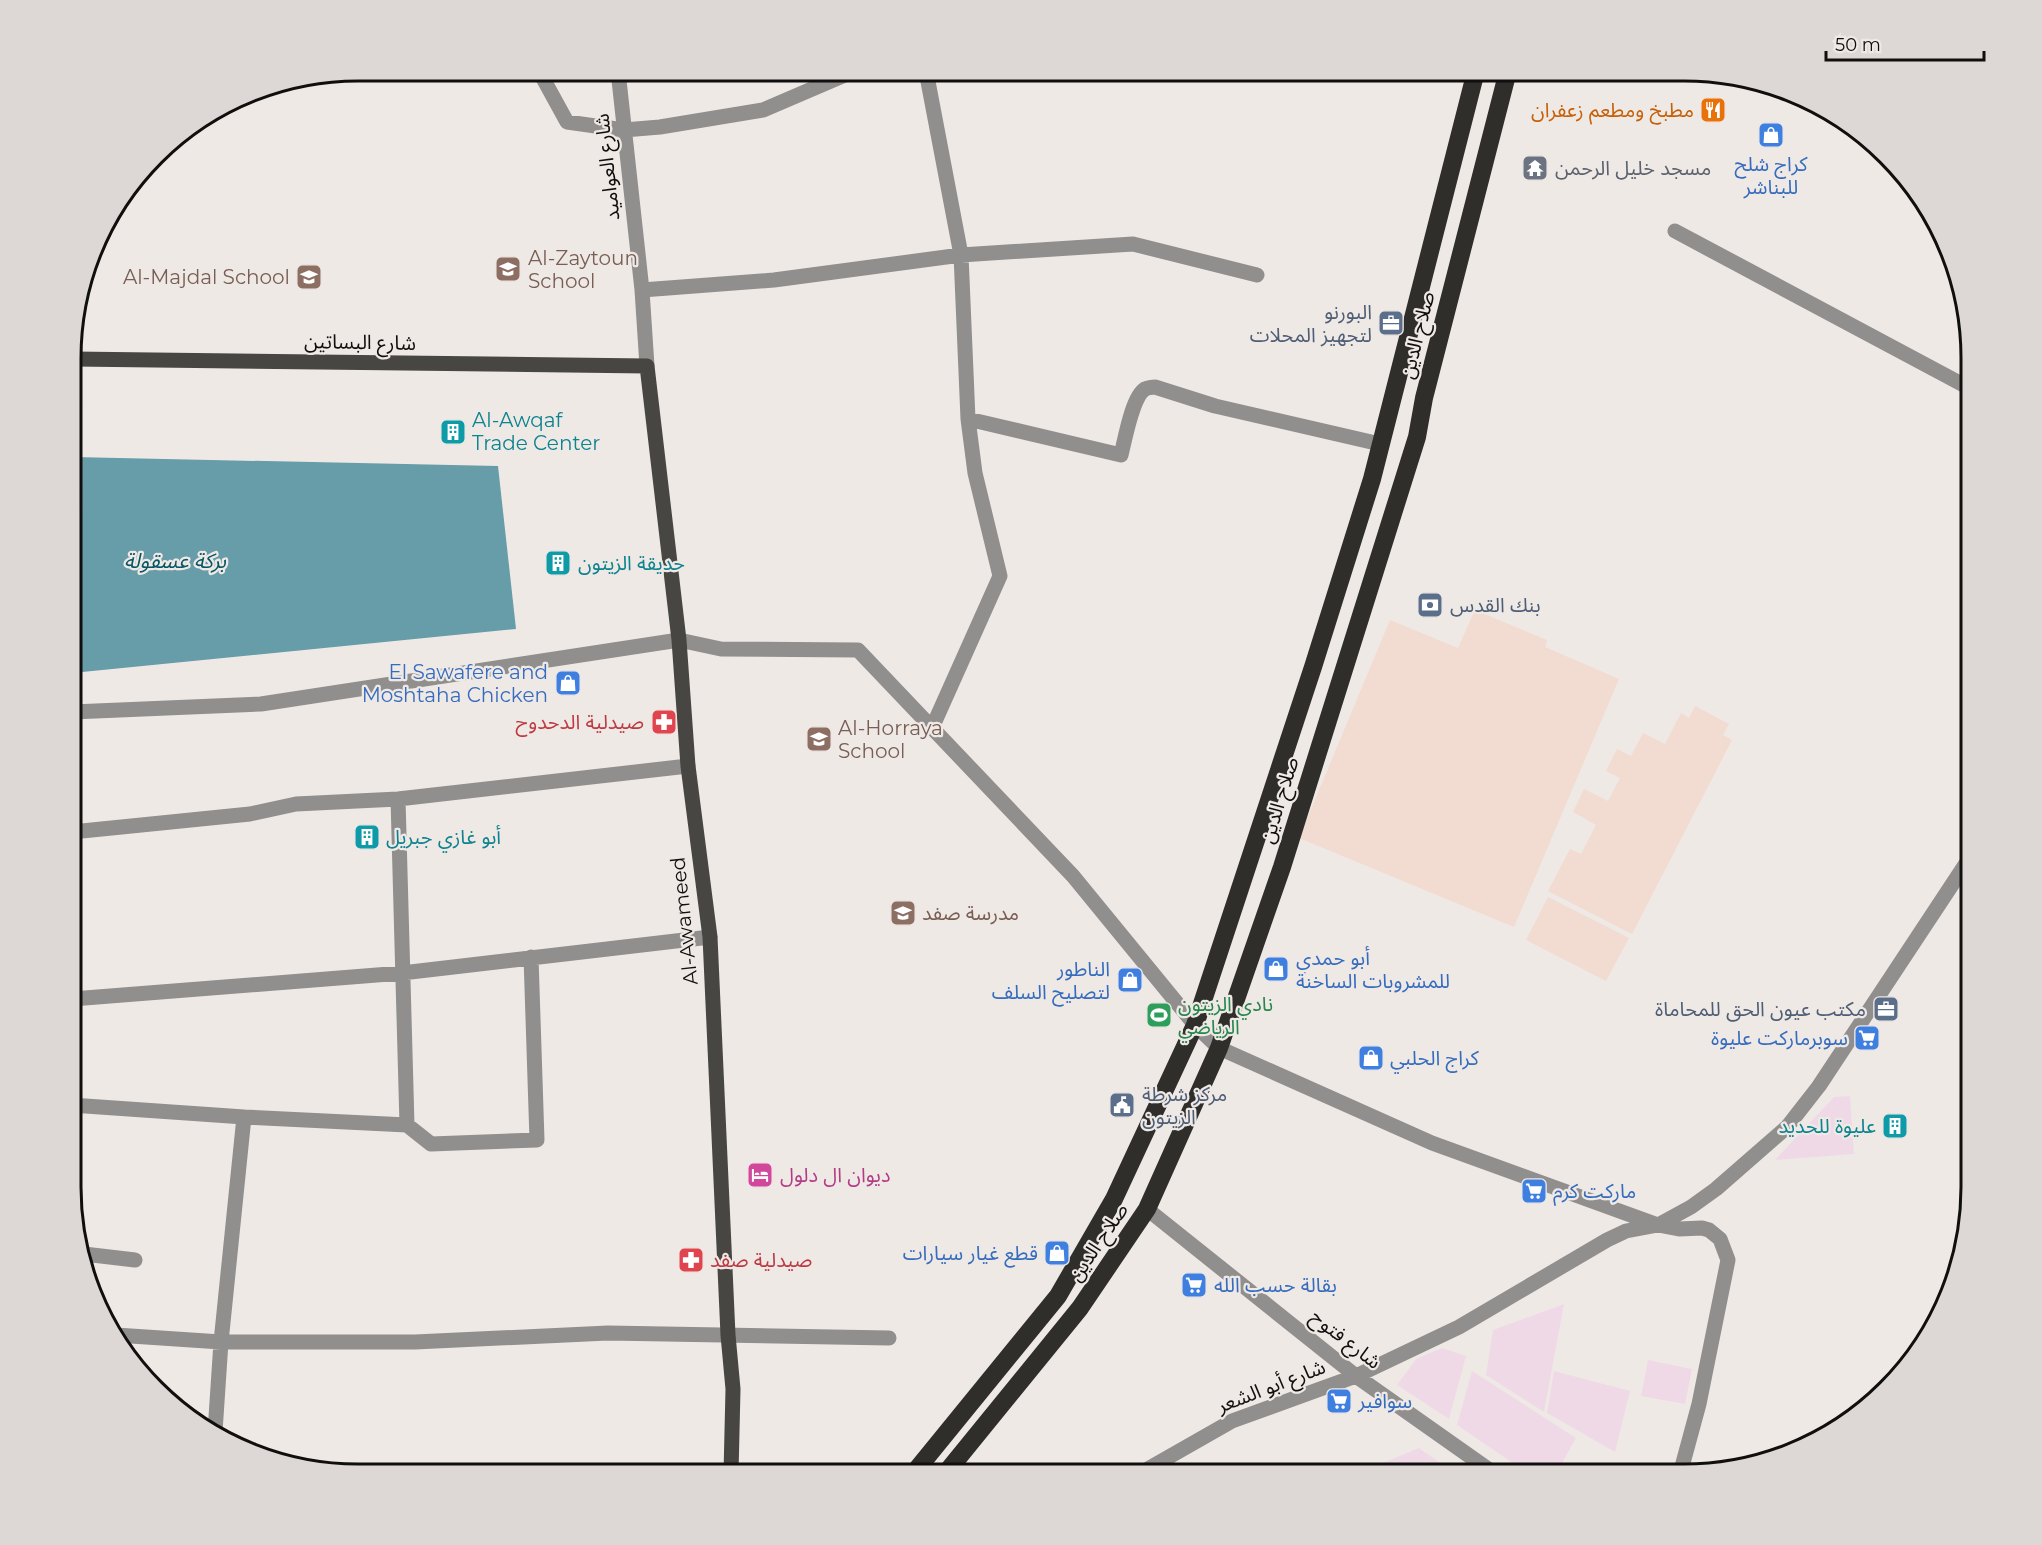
<svg xmlns="http://www.w3.org/2000/svg" width="2042" height="1545" viewBox="0 0 2042 1545" font-family="Montserrat,'Noto Sans Arabic',sans-serif">
<style>
.commercial{fill:#f2dbd0}
.industrial{fill:#f0d9e6}
.water{fill:#679ca9}
.lines{fill:none;stroke-linecap:round;stroke-linejoin:round}
.minor{stroke:#908f8d;stroke-width:15}
.major{stroke:#484643;stroke-width:15}
.highway{stroke:#2f2e2a;stroke-width:18}
.labels{text-anchor:middle;stroke-width:4.5;stroke-linejoin:round;paint-order:stroke}
.food-label{font-size:20px;fill:#c56008;stroke:#efe9e6;text-anchor:end}
.shop-label{font-size:20px;fill:#366cbe;stroke:#efe9e6;text-anchor:start}
.street-label{font-size:20px;fill:#110f0e;stroke:#efe9e6}
.worship-label{font-size:20px;fill:#5b616d;stroke:#efe9e6;text-anchor:start}
.education-label{font-size:20px;fill:#785e54;stroke:#efe9e6;text-anchor:start}
.service-label{font-size:20px;fill:#4e5e75;stroke:#efe9e6;text-anchor:end}
.culture-label{font-size:20px;fill:#0d838f;stroke:#efe9e6;text-anchor:start}
.health-label{font-size:20px;fill:#be3a42;stroke:#efe9e6;text-anchor:end}
.leisure-label{font-size:20px;fill:#27864d;stroke:#efe9e6;text-anchor:start}
.hotel-label{font-size:20px;fill:#b23c85;stroke:#efe9e6;text-anchor:start}
.water-label{font-size:21px;font-style:italic;fill:#065765;stroke:#efe9e6}
.rim{fill:none;stroke:#110f0e;stroke-width:3}
</style>
<rect width="100%" height="100%" fill="#efe9e6"/>
<!-- commercial -->
<path class="commercial" d="M1475 610 1547 640 1545 647 1619 679 1514 927 1299 838 1390 620 1458 648Z
M1695 706 1729 724 1723 735 1732 740 1632 934 1548 891 1570 849 1581 854 1596 825 1573 812 1584 789 1608 801 1620 778 1606 771 1617 749 1631 756 1643 733 1665 744 1681 713 1689 718Z
M1548 897 1629 938 1606 981 1526 940Z"/>
<!-- industrial -->
<path class="industrial" d="M1850 1096 1854 1154 1775 1160 1834 1097Z
M1564 1304 1544 1412 1486 1375 1493 1330Z
M1442 1348 1466 1356 1449 1419 1397 1385 1416 1359Z
M1648 1360 1692 1369 1685 1404 1641 1396Z
M1472 1371 1576 1438 1556 1474H1529L1457 1425Z
M1554 1371 1630 1391 1615 1452 1547 1413Z
M1419 1448 1456 1474H1356Z"/>
<!-- water -->
<path class="water" d="M73 457 498 466 516 629 72 673Z"/>
<g class="lines">
<!-- minor -->
<path class="minor" d="M539 71 567 122 624 130 660 127 763 110 854 71
M618 71 642 290 647 366
M926 71 961 255 968 419 975 473 1000 576 932 728
M1675 231 1971 389
M642 290 774 280 961 255 1133 244 1257 275
M968 419 1121 455C1125 440 1132 397 1145 389 1146 388 1153 387 1155 387L1215 406 1380 444
M72 712 261 704 679 640 721 649 858 650 1073 876 1195 1025 1219 1048 1432 1143 1658 1225 1679 1229 1702 1228 1709 1230 1720 1239 1728 1260 1699 1404 1680 1474
M398 799 407 1125
M72 832 250 814 296 804 398 799 688 766
M72 999 402 973 710 937
M71 1105 244 1117 407 1125 431 1144 537 1140 531 957
M1147 1209 1356 1376 1495 1474
M84 1254 135 1260
M116 1335 221 1342H415L608 1333 889 1338
M215 1432 221 1342 244 1117
M1139 1474 1232 1421 1356 1376 1459 1327 1607 1240 1626 1231 1658 1225 1691 1207 1716 1189 1787 1127 1819 1086 1971 856"/>
<!-- major -->
<path class="major" d="M1774 87 1825 111
M73 359 647 366 679 640 688 766 710 937 728 1335 733 1389 731 1474"/>
<!-- highway -->
<path class="highway" d="M913 1474 1058 1296 1114 1199 1195 1025 1313 667 1372 479 1476 71
M945 1474 1080 1308 1147 1209 1219 1048 1282 867 1417 437 1424 398 1508 71"/>
</g>
<!-- icons -->
<defs>
<g id="restaurant-square" transform="scale(1.35)"><rect x="-9" y="-9" width="18" height="18" rx="4" fill="#e8710a" stroke="#efe9e6"/><path d="M-5-6h1v4h1v-4h1v4h1v-4h1v5L-1.5 .5V6h-2V.5L-5-1ZM5-6V6H3V1.5H1.5Q1.5-4 5-6Z" fill="#fff"/></g>
<g id="shop-square" transform="scale(1.35)"><rect x="-9" y="-9" width="18" height="18" rx="4" fill="#3f7fe0" stroke="#efe9e6"/><path d="M-5-2.5h2.3a2.7 3.5 0 0 1 5.4 0H5L5.5 6h-11ZM-1.5-2.5h3a1.5 2.3 0 0 0-3 0Z" fill="#fff"/></g>
<g id="temple-square" transform="scale(1.35)"><rect x="-9" y="-9" width="18" height="18" rx="4" fill="#6b7280" stroke="#efe9e6"/><path d="M0-6L5-2H3V0L6.5 2.5H4V6H1.5V3h-3V6H-4V2.5H-6.5L-3 0V-2H-5Z" fill="#fff"/></g>
<g id="school-square" transform="scale(1.35)"><rect x="-9" y="-9" width="18" height="18" rx="4" fill="#8d6e63" stroke="#efe9e6"/><path d="M0-5L7-2L0 1L-7-2ZM-4 1L0 2.5L4 1V4Q0 6-4 4Z" fill="#fff"/></g>
<g id="office-square" transform="scale(1.35)"><rect x="-9" y="-9" width="18" height="18" rx="4" fill="#5c6f8a" stroke="#efe9e6"/><path d="M-6-3h4V-5.5h4V-3h4V5H-6ZM-1-4.5V-3h2v-1.5ZM-6 0V1H6V0Z" fill="#fff"/></g>
<g id="building-square" transform="scale(1.35)"><rect x="-9" y="-9" width="18" height="18" rx="4" fill="#0f9aa8" stroke="#efe9e6"/><path d="M-4-6H4V6H1V3H-1V6H-4ZM-2.5-4.3h1.7v1.8h-1.7ZM.8-4.3h1.7v1.8H.8ZM-2.5-1h1.7V.8h-1.7ZM.8-1h1.7V.8H.8Z" fill="#fff"/></g>
<g id="bank-square" transform="scale(1.35)"><rect x="-9" y="-9" width="18" height="18" rx="4" fill="#5c6f8a" stroke="#efe9e6"/><path d="M-6-4H6V4H-6ZM0-2.3a2.3 2.3 0 1 0 0 4.6a2.3 2.3 0 1 0 0-4.6Z" fill="#fff"/></g>
<g id="pharmacy-square" transform="scale(1.35)"><rect x="-9" y="-9" width="18" height="18" rx="4" fill="#e0444e" stroke="#efe9e6"/><path d="M-2-6h4v4h4v4h-4v4h-4v-4h-4v-4h4Z" fill="#fff"/></g>
<g id="stadium-square" transform="scale(1.35)"><rect x="-9" y="-9" width="18" height="18" rx="4" fill="#2e9e5b" stroke="#efe9e6"/><path d="M0-5a6.5 5 0 1 0 0 10a6.5 5 0 1 0 0-10ZM-3.5-1.8h7v3.6h-7Z" fill="#fff"/></g>
<g id="supermarket-square" transform="scale(1.35)"><rect x="-9" y="-9" width="18" height="18" rx="4" fill="#3f7fe0" stroke="#efe9e6"/><path d="M-6-5.5h2.5l.6 2H6L4.5 2H-2.5L-4.4-4H-6ZM-1.5 3.2a1.3 1.3 0 1 0 .1 0ZM3 3.2a1.3 1.3 0 1 0 .1 0Z" fill="#fff"/></g>
<g id="civic-square" transform="scale(1.35)"><rect x="-9" y="-9" width="18" height="18" rx="4" fill="#5c6f8a" stroke="#efe9e6"/><path d="M-.6-6.5H3V-4.5H.6V-3L4-1V1h2V6H-6V1h2V-1L-.6-3ZM-1.2 2.5V6h2.4V2.5Z" fill="#fff"/></g>
<g id="hotel-square" transform="scale(1.35)"><rect x="-9" y="-9" width="18" height="18" rx="4" fill="#d1479c" stroke="#efe9e6"/><path d="M-6-4.5h1.5V1H6V5H4.5V3h-9V5H-6ZM-4 0a1.8 1.8 0 1 1 3.6 0ZM.5 0V-2.5h3Q6-2.5 6 0Z" fill="#fff"/></g>
</defs>
<g fill-rule="evenodd">
<use href="#restaurant-square" x="1713" y="110"/>
<use href="#shop-square" x="1771" y="135"/>
<use href="#temple-square" x="1535" y="168"/>
<use href="#school-square" x="508" y="269"/>
<use href="#school-square" x="309" y="277"/>
<use href="#office-square" x="1391" y="323"/>
<use href="#building-square" x="453" y="432"/>
<use href="#building-square" x="558" y="563"/>
<use href="#bank-square" x="1430" y="605"/>
<use href="#shop-square" x="568" y="683"/>
<use href="#pharmacy-square" x="664" y="722"/>
<use href="#school-square" x="819" y="739"/>
<use href="#building-square" x="367" y="837"/>
<use href="#school-square" x="903" y="913"/>
<use href="#shop-square" x="1276" y="969"/>
<use href="#shop-square" x="1130" y="980"/>
<use href="#office-square" x="1886" y="1009"/>
<use href="#stadium-square" x="1159" y="1015"/>
<use href="#supermarket-square" x="1867" y="1038"/>
<use href="#shop-square" x="1371" y="1058"/>
<use href="#civic-square" x="1122" y="1105"/>
<use href="#building-square" x="1895" y="1126"/>
<use href="#hotel-square" x="760" y="1175"/>
<use href="#supermarket-square" x="1534" y="1191"/>
<use href="#shop-square" x="1057" y="1253"/>
<use href="#pharmacy-square" x="691" y="1260"/>
<use href="#supermarket-square" x="1194" y="1285"/>
<use href="#supermarket-square" x="1339" y="1401"/>
</g>
<g class="labels">
<!-- food labels -->
<g class="food-label">
<text x="1694" y="117">مطبخ ومطعم زعفران</text>
</g>
<!-- shop labels -->
<g class="shop-label">
<text x="1771" y="171" text-anchor="middle">كراج شلح<tspan x="1771" dy="23">للبناشر</tspan></text>
<text x="548" y="679" text-anchor="end">El Sawafere and<tspan x="548" dy="23">Moshtaha Chicken</tspan></text>
<text x="1296" y="965">أبو حمدي<tspan x="1296" dy="23">للمشروبات الساخنة</tspan></text>
<text x="1110" y="976" text-anchor="end">الناطور<tspan x="1110" dy="23">لتصليح السلف</tspan></text>
<text x="1848" y="1045" text-anchor="end">سوبرماركت عليوة</text>
<text x="1390" y="1065">كراج الحلبي</text>
<text x="1553" y="1198">ماركت كرم</text>
<text x="1038" y="1260" text-anchor="end">قطع غيار سيارات</text>
<text x="1214" y="1292">بقالة حسب الله</text>
<text x="1358" y="1408">سوافير</text>
</g>
<!-- street labels -->
<g class="street-label">
<text transform="translate(607 167) rotate(-96)" y="7">شارع العواميد</text>
<text transform="translate(1417 335) rotate(-76)" y="7">صلاح الدين</text>
<text transform="translate(360 342) rotate(1)" y="7">شارع البساتين</text>
<text transform="translate(1279 800) rotate(-73)" y="7">صلاح الدين</text>
<text transform="translate(684 921) rotate(-96)" y="7">Al-Awameed</text>
<text transform="translate(1098 1242) rotate(-56)" y="7">صلاح الدين</text>
<text transform="translate(1346 1339) rotate(38)" y="7">شارع فتوح</text>
<text transform="translate(1271 1386) rotate(-21)" y="7">شارع أبو الشعر</text>
</g>
<!-- worship labels -->
<g class="worship-label">
<text x="1555" y="175">مسجد خليل الرحمن</text>
</g>
<!-- education labels -->
<g class="education-label">
<text x="528" y="265">Al-Zaytoun<tspan x="528" dy="23">School</tspan></text>
<text x="290" y="284" text-anchor="end">Al-Majdal School</text>
<text x="838" y="735">Al-Horraya<tspan x="838" dy="23">School</tspan></text>
<text x="922" y="920">مدرسة صفد</text>
</g>
<!-- service labels -->
<g class="service-label">
<text x="1372" y="319">البورنو<tspan x="1372" dy="23">لتجهيز المحلات</tspan></text>
<text x="1450" y="612" text-anchor="start">بنك القدس</text>
<text x="1866" y="1016">مكتب عيون الحق للمحاماة</text>
<text x="1142" y="1101" text-anchor="start">مركز شرطة<tspan x="1142" dy="23">الزيتون</tspan></text>
</g>
<!-- culture labels -->
<g class="culture-label">
<text x="472" y="427">Al-Awqaf<tspan x="472" dy="23">Trade Center</tspan></text>
<text x="578" y="570">حديقة الزيتون</text>
<text x="386" y="844">أبو غازي جبريل</text>
<text x="1876" y="1133" text-anchor="end">عليوة للحديد</text>
</g>
<!-- health labels -->
<g class="health-label">
<text x="644" y="729">صيدلية الدحدوح</text>
<text x="710" y="1267" text-anchor="start">صيدلية صفد</text>
</g>
<!-- leisure labels -->
<g class="leisure-label">
<text x="1178" y="1011">نادي الزيتون<tspan x="1178" dy="23">الرياضي</tspan></text>
</g>
<!-- hotel labels -->
<g class="hotel-label">
<text x="780" y="1182">ديوان ال دلول</text>
</g>
<!-- water labels -->
<g class="water-label">
<text x="175" y="568">بركة عسقولة</text>
</g>
</g>
<!-- crop -->
<path d="M0 0H2042V1545H0ZM358 81H1684A277 277 0 0 1 1961 358V1187A277 277 0 0 1 1684 1464H358A277 277 0 0 1 81 1187V358A277 277 0 0 1 358 81Z" fill="#ddd8d5" fill-rule="evenodd"/>
<path class="rim" d="M358 81H1684A277 277 0 0 1 1961 358V1187A277 277 0 0 1 1684 1464H358A277 277 0 0 1 81 1187V358A277 277 0 0 1 358 81Z"/>
<!-- scale -->
<path d="M1826 51v9h158v-9" fill="none" stroke="#110f0e" stroke-width="3"/>
<text x="1835" y="51" font-size="18" fill="#110f0e" stroke="#efe9e6" stroke-width="4.5" paint-order="stroke">50 m</text>
</svg>
